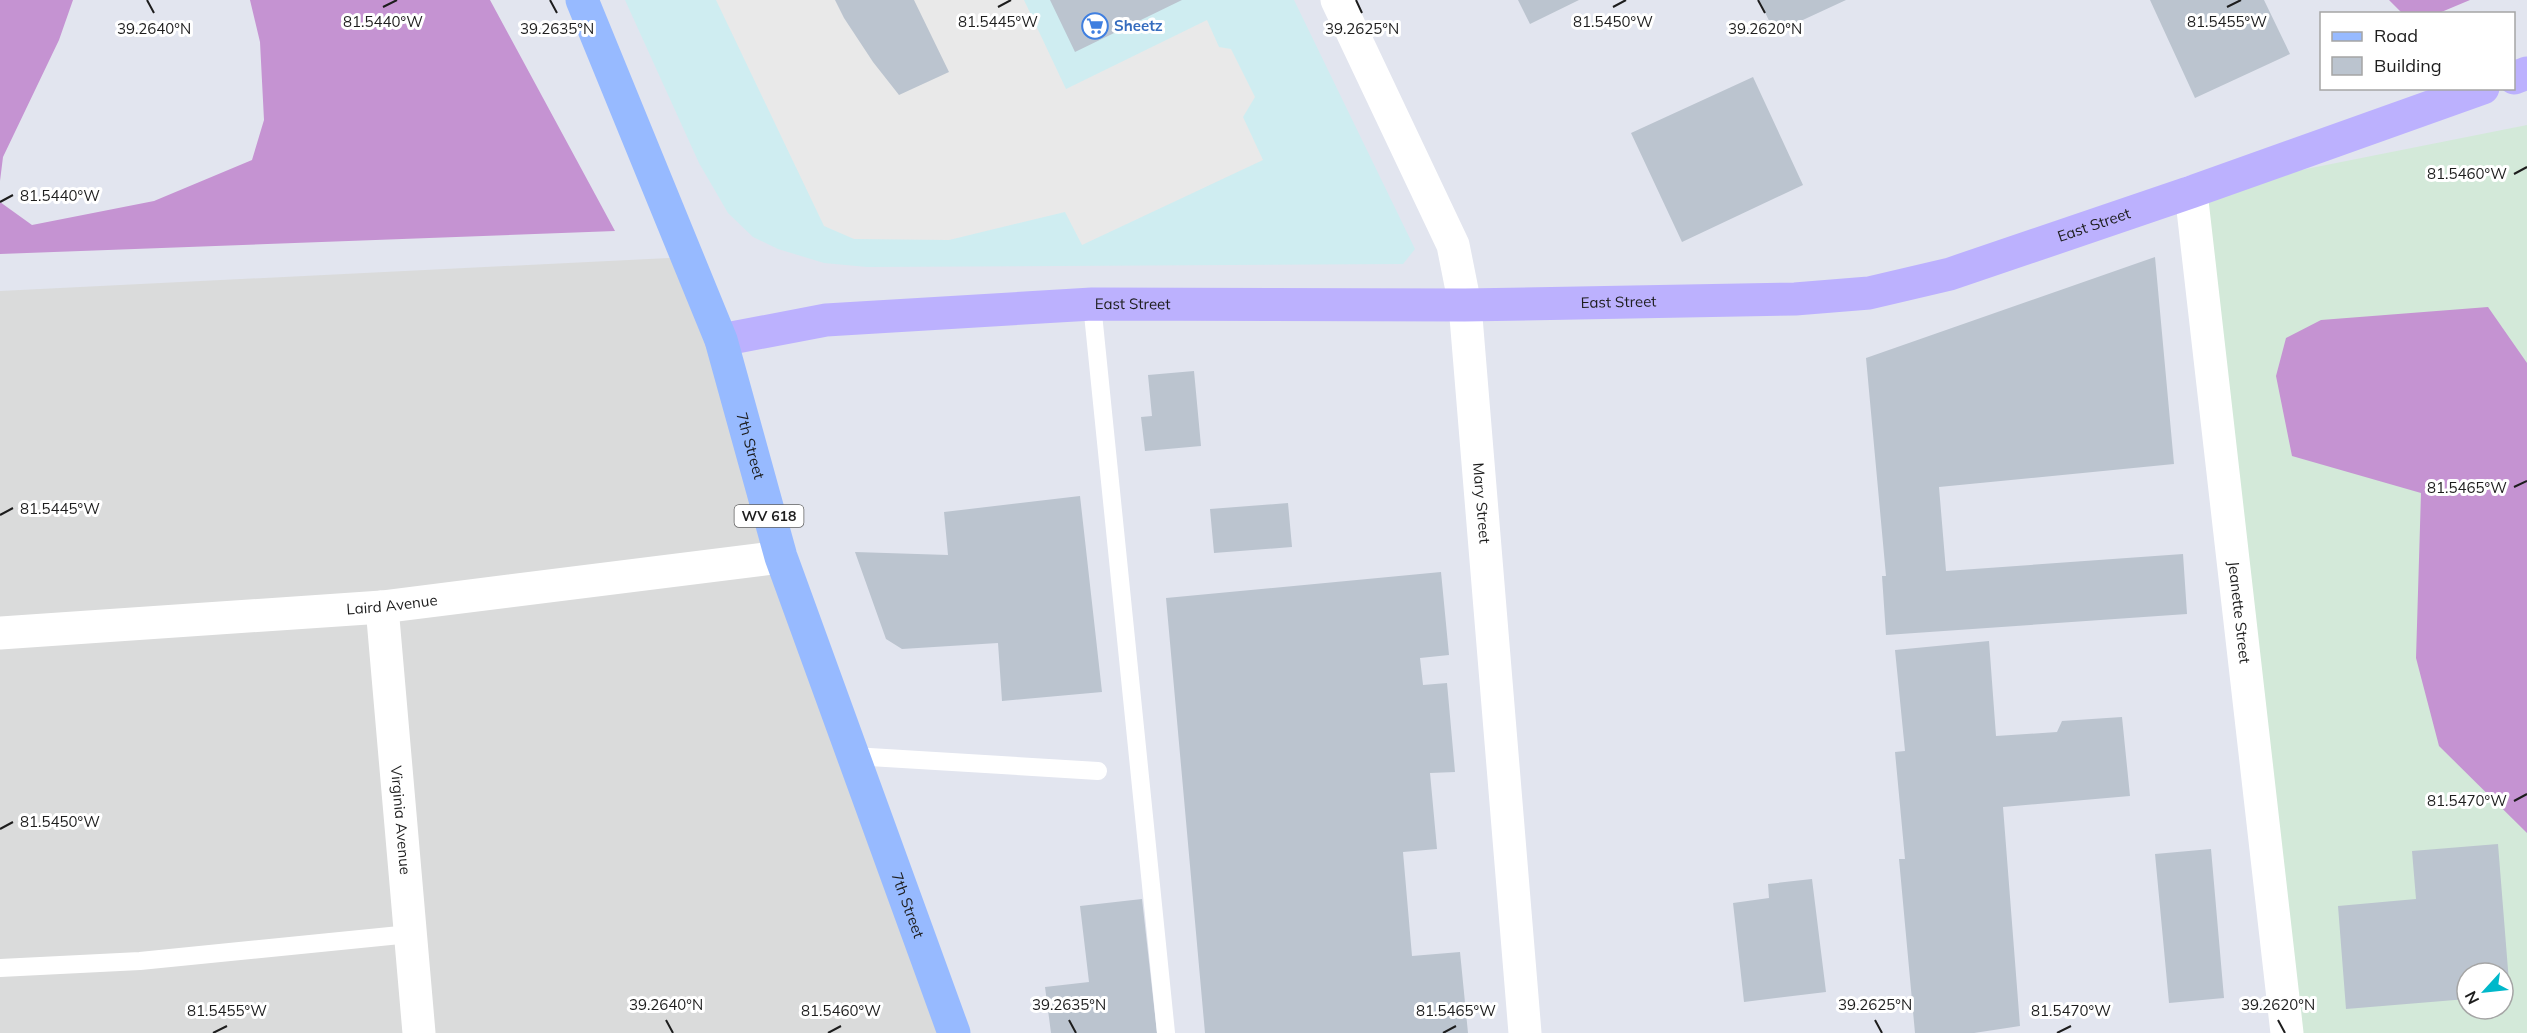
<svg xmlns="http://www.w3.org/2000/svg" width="2527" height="1033" viewBox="0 0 2527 1033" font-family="Mulish,sans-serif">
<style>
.residential{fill:#dadbdb}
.commercial{fill:#cfedf1}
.industrial{fill:#d3e9d9;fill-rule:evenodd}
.forest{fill:#c593d2}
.parking{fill:#e9e9e9}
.building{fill:#bbc4cf}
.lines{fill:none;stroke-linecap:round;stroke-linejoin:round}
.lane{stroke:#fff;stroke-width:18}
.street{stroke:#fff;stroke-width:33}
.secondary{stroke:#bcb1fe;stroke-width:33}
.primary{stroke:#97baff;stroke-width:33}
.ticks{fill:none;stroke:#1d1d1d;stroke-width:2}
.labels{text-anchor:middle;stroke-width:6;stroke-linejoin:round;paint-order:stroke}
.shield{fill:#fff;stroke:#616161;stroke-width:1.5}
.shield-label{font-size:14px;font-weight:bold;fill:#1d1d1d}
.shop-label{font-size:15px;font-weight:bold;fill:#366cbe;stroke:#fff;text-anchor:start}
.street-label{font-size:15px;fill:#1d1d1d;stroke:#fff}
.ticks-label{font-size:15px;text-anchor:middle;fill:#1d1d1d;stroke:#fff;stroke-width:6;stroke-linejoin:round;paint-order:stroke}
</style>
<rect width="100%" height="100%" fill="#e2e5ef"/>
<!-- residential -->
<path class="residential" d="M689 257 954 1033H0V291Z"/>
<!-- commercial -->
<path class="commercial" d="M625 0H1294L1415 249 1403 264 867 267 824 263 778 249 753 237 728 213 699 163Z"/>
<!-- industrial -->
<path class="industrial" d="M2527 125V1033H2287L2191 192ZM2467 973H2503V1009H2467Z"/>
<!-- forest -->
<path class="forest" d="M0 0H73L59 40 3 157 0 181Z
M250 0H490L615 231 0 254V202L32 225 154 201 252 160 264 120 260 42Z
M2389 0H2470L2439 13H2402Z
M2488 307 2527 363V833L2439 746 2416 658 2421 493 2292 456 2276 376 2286 338 2321 320Z"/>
<!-- parking -->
<path class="parking" d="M716 0H1024L1066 89 1207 20 1219 47 1231 49 1255 97 1243 117 1263 160 1082 245 1065 212 949 240 854 239 824 226Z"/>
<!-- building -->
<path class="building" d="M835 0H914L949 72 899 95 873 62 844 18Z
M1050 0H1182L1075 52Z
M1518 0H1579L1530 24Z
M1759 0H1846L1775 33Z
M2150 0H2264L2290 54 2195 98Z
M1753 77 1803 185 1682 242 1631 133Z
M2155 257 2174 464 1939 487 1946 571 2183 554 2187 614 1886 635 1882 576H1886L1866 358Z
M1194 371 1201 446 1145 451 1141 417 1152 416 1148 375Z
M1080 496 1102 692 1002 701 998 643 902 649 886 639 855 552 948 555 944 512Z
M1288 503 1292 547 1214 553 1210 509Z
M1441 572 1449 655 1420 658 1423 685 1447 683 1455 772 1430 773 1437 849 1403 852 1412 956 1460 952 1468 1033H1205L1166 598Z
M1989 641 1996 736 2057 732 2062 721 2122 717 2130 796 2003 807 2020 1026 1974 1033H1915L1899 859H1905L1895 752 1905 751 1895 650Z
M2498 844 2510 995 2503 996V973H2467V999L2346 1009 2338 906 2416 899 2412 851Z
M2211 849 2224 998 2169 1003 2155 854Z
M1812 879 1826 992 1744 1002 1733 903 1769 898 1768 884Z
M1142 899 1157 1033H1051L1045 987 1089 982 1080 906Z"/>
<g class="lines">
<!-- lane -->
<path class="lane" d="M1092 304 1166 1033
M853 756 1098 771
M0 968 140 961 410 934"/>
<!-- street -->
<g class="street">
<path id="s1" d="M1337 0 1453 245 1465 305 1525 1033"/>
<path id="s2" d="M2191 192 2287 1033"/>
<path id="s3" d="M382 607 419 1033"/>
<path id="s4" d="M0 633 382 607 781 557"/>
</g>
<!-- secondary -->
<g class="secondary">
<path d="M2514 78 2527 73"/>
<path id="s5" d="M721 340 826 320 1092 304 1465 305 1795 299 1869 293 1950 274 2191 192 2483 88"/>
</g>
<!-- primary -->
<path class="primary" id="s6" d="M582 0 721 340 781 557 954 1033"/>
</g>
<!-- ticks -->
<path class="ticks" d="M147 0 154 13M550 0 557 13M1356 0 1362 13M1758 0 1765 13M383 7 397 0M998 7 1011 0M1613 7 1626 0M2227 7 2241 0M2514 174 2527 167M0 202 13 195M2514 487 2527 481M0 515 13 508M2514 801 2527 794M0 829 13 822M666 1020 673 1033M1069 1020 1076 1033M1875 1020 1882 1033M2278 1020 2285 1033M213 1033 227 1026M828 1033 841 1026M1443 1033 1456 1026M2057 1033 2071 1026"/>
<!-- icons -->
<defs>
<g id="supermarket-ring" transform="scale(1.35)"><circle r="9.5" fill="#fff" stroke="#3f7fe0" stroke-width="1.5"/><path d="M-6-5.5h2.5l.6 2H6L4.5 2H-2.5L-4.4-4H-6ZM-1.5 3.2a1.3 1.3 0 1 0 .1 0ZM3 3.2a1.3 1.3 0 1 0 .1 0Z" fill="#3f7fe0"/></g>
</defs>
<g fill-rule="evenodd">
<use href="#supermarket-ring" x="1095" y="26"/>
</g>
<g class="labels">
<!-- shield labels -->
<rect class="shield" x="734.5" y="505" width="69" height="22" rx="4.5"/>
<g class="shield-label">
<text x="769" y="521">WV 618</text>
</g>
<!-- shop labels -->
<g class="shop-label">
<text x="1114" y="31">Sheetz</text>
</g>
<!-- street labels -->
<g class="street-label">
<text dy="5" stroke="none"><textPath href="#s5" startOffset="1386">East Street</textPath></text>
<text dy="5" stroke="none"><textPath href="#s5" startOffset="900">East Street</textPath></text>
<text dy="5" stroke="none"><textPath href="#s5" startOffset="414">East Street</textPath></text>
<text dy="5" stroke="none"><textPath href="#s6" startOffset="477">7th Street</textPath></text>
<text dy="5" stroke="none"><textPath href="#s1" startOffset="531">Mary Street</textPath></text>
<text dy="5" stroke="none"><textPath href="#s4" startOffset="393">Laird Avenue</textPath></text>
<text dy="5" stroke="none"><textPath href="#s2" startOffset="423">Jeanette Street</textPath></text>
<text dy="5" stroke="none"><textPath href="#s3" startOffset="214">Virginia Avenue</textPath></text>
<text dy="5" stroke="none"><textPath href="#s6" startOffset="963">7th Street</textPath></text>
</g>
</g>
<g class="ticks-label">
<text x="383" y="27">81.5440°W</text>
<text x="998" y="27">81.5445°W</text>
<text x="2227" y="27">81.5455°W</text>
<text x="1613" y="27">81.5450°W</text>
<text x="154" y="34">39.2640°N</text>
<text x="557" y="34">39.2635°N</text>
<text x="1362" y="34">39.2625°N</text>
<text x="1765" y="34">39.2620°N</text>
<text x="2467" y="179">81.5460°W</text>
<text x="60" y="201">81.5440°W</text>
<text x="2467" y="493">81.5465°W</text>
<text x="60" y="514">81.5445°W</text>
<text x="2467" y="806">81.5470°W</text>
<text x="60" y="827">81.5450°W</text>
<text x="666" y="1010">39.2640°N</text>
<text x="1069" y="1010">39.2635°N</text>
<text x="1875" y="1010">39.2625°N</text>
<text x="2278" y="1010">39.2620°N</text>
<text x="227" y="1016">81.5455°W</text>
<text x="841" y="1016">81.5460°W</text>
<text x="1456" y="1016">81.5465°W</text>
<text x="2071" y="1016">81.5470°W</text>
</g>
<!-- legend -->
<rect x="2320" y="12" width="195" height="78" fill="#ffffff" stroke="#a5a5a5" stroke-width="1.5"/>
<rect x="2332" y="32" width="30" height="9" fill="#97baff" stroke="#a5a5a5" stroke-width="1.5"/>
<text x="2374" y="42" font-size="18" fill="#1d1d1d">Road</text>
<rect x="2332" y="57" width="30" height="18" fill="#bbc4cf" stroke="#a5a5a5" stroke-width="1.5"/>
<text x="2374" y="72" font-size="18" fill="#1d1d1d">Building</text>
<!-- north arrow -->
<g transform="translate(2485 991) rotate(243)"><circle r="28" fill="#ffffff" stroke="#a5a5a5" stroke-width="1.5"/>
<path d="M0-4.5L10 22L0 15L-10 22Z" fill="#00b8ca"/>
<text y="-9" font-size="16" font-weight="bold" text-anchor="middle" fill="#1d1d1d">N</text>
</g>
</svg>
